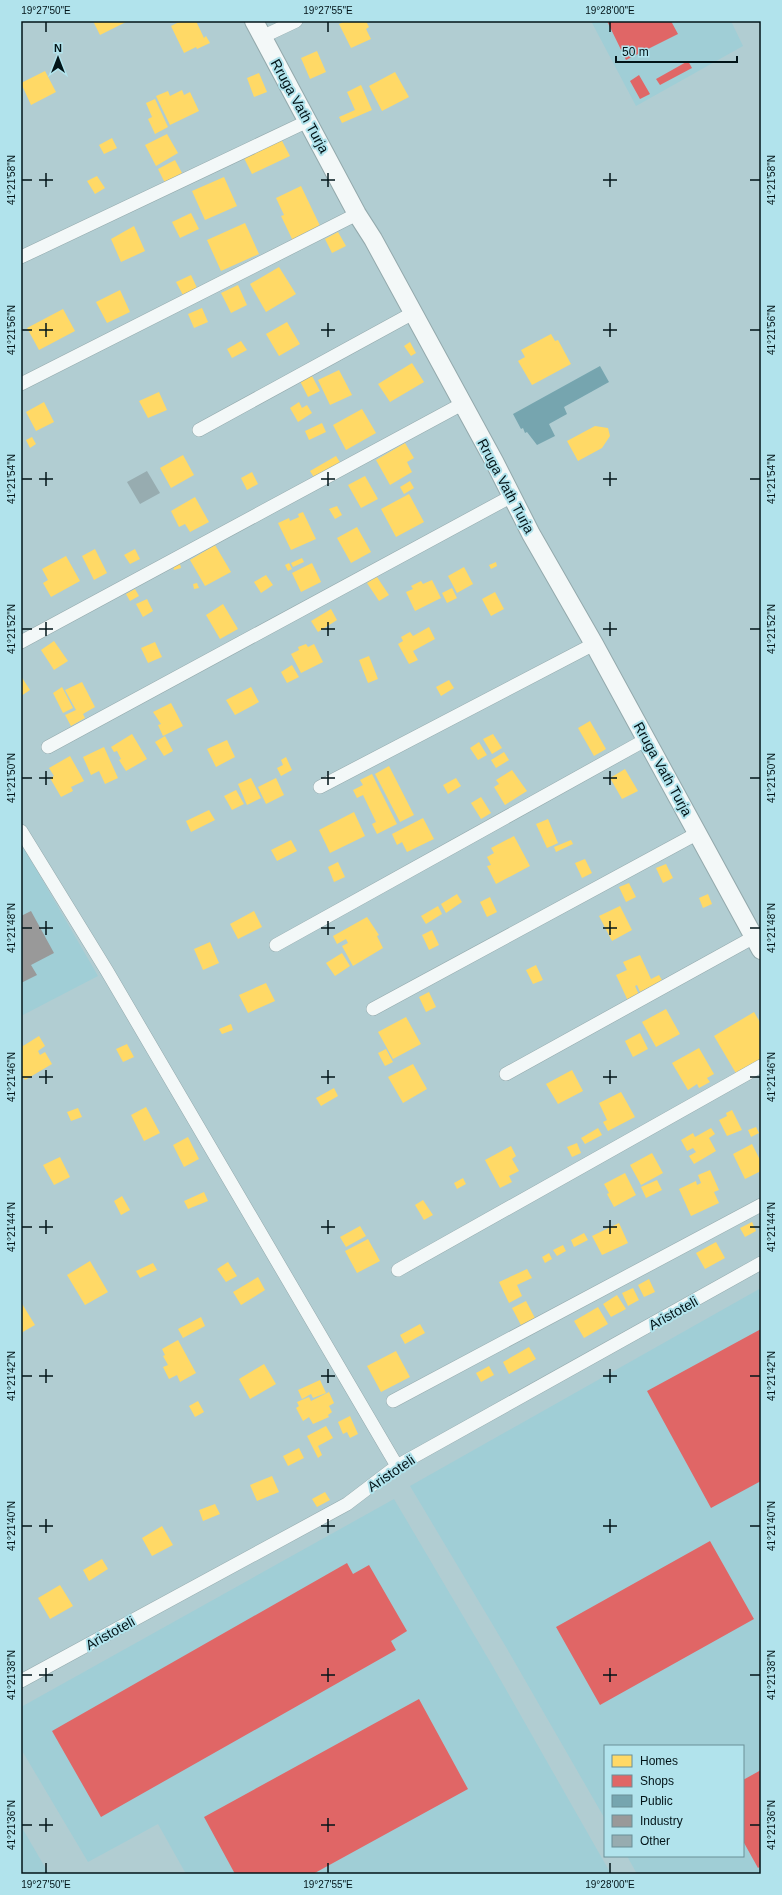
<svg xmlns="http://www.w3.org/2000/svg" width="782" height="1895" viewBox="0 0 782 1895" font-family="Arial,sans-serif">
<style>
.built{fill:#a0ced6}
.homes{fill:#ffd966}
.shops{fill:#e06666}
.public{fill:#76a5af}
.industry{fill:#999}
.building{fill:#97acb0}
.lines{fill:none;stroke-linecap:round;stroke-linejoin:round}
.street-casing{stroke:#93a9ac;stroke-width:14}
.secondary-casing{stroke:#93a9ac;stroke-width:20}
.street{stroke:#f3f8f8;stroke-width:13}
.secondary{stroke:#f3f8f8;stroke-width:18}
.ticks{fill:none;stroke:#021418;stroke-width:1.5}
.labels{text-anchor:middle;stroke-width:4;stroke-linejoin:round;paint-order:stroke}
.street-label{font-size:14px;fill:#021418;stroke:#b1e3ec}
.neatline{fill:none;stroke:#021418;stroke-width:1.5}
.ticks-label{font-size:10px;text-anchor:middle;fill:#021418}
</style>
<rect width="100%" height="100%" fill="#b1cdd2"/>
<!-- built -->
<path class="built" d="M591 21H731L743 46 636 106Z
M21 843 98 976 21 1016Z
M761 1288V1874H637L627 1856H743V1746H605V1819L506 1647 410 1486Z
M394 1499 492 1665 611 1874H186L158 1824 88 1862 21 1749V1707Z
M21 1826 49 1874H21Z"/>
<!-- homes -->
<path class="homes" d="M93 21H128L100 35Z
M181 21H196L204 38 206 36 210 43 197 49 196 47 184 53 171 26Z
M345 21H366L369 27 366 29 371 39 351 48 339 24Z
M317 51 326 72 310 79 301 58Z
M45 71 56 92 31 105 21 83Z
M395 72 409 97 382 111 369 86Z
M259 73 267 92 254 97 247 78Z
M361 85 372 110 342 123 339 117 355 110 347 92Z
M182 90 184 95 190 92 199 111 170 125 156 96 168 91 170 96Z
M155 99 168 127 155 134 148 119 152 117 146 103Z
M167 134 178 153 156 166 145 145Z
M112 138 117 148 104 154 99 145Z
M281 139 290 156 252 174 244 158Z
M175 160 182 173 165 183 158 169Z
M97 176 105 188 95 194 87 181Z
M224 177 237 206 205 220 192 191Z
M301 186 322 230 294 243 281 216 284 215 276 198Z
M191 213 199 229 180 238 172 222Z
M245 223 259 254 221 271 207 240Z
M134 226 145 251 121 262 111 239Z
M338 232 346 246 332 253 325 239Z
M279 267 296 294 266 312 250 284Z
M191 275 198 290 184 297 176 282Z
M238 285 247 305 231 313 221 293Z
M120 290 130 312 107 323 96 302Z
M202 308 208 322 194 328 188 314Z
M63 309 75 331 39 350 27 328Z
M287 322 300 344 279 356 266 334Z
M551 334 555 341 558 340 571 364 532 385 518 361 525 357 521 350Z
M241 341 247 350 232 358 227 349Z
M410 342 416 353 411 356 404 346Z
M412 363 424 382 390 402 378 384Z
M339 370 352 395 330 405 318 380Z
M312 376 320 391 308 397 300 381Z
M159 392 167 410 148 418 139 401Z
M44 402 54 422 36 431 26 412Z
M299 402 302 408 307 405 312 413 298 422 290 408Z
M362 409 376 433 346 450 333 425Z
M322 423 326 432 309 440 305 431Z
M595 426 608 428 610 436 602 448 578 461 567 441Z
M32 437 36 444 30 448 26 440Z
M405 443 414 458 407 462 412 472 390 485 376 460Z
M183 455 194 475 171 488 160 468Z
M336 456 341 464 315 479 310 471Z
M252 472 258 484 247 490 241 478Z
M365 476 378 499 361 508 348 485Z
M410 481 414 488 404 494 400 487Z
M409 494 424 522 396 537 381 509Z
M195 497 209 522 190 532 185 524 179 527 171 511Z
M337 506 342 515 335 519 329 509Z
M303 512 316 539 291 550 278 523 289 518 290 521 299 517 298 514Z
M357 527 371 552 351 563 337 538Z
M215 545 231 572 205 586 190 560Z
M95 549 107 573 94 580 82 556Z
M135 549 140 559 130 564 124 555Z
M66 556 80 581 51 597 43 583 48 580 42 569Z
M302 558 304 562 293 567 291 563Z
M496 562 497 566 491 569 489 565Z
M289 563 292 569 288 571 285 565Z
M312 563 321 582 301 592 292 573Z
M180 564 181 568 174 570 173 566Z
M464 567 473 584 457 593 448 576Z
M266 575 273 585 261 593 254 582Z
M377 577 389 595 379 601 367 583Z
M432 580 441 598 415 611 406 592 413 589 411 586 421 581 423 584Z
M197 583 199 588 194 589 193 584Z
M452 588 457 598 447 603 442 593Z
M135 589 139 596 130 601 126 594Z
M495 592 504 609 491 616 482 599Z
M147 599 153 611 143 617 136 604Z
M223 604 238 629 220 639 206 615Z
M331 609 337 620 318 632 311 621Z
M429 627 435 639 413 651 418 660 409 664 398 644 403 641 401 637 410 632 413 636Z
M54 641 68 661 54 670 41 650Z
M155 642 162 657 148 663 141 648Z
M306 644 308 647 314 644 323 662 301 673 291 654 299 650 298 647Z
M369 656 378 679 368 683 359 660Z
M292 665 299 677 287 683 281 672Z
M21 676 30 690 21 696Z
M449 680 454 688 441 696 436 687Z
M82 682 95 707 83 714 85 718 71 726 65 715 76 710 65 690Z
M62 687 73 708 63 713 53 693Z
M251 687 259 702 235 715 226 700Z
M171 703 183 726 163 736 158 725 161 724 153 712Z
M590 721 606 749 594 756 578 728Z
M132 734 147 759 126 771 119 760 121 759 117 751 114 752 111 747Z
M493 734 502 748 492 754 483 739Z
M165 736 173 751 164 756 155 742Z
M227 740 235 757 216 767 207 749Z
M479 742 487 755 478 760 470 748Z
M104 747 118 778 105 784 99 771 91 775 83 757Z
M504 752 509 760 496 768 491 760Z
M70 756 84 781 71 787 73 791 61 797 50 778 54 776 49 768Z
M286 757 292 770 281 776 277 768 283 765 281 760Z
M389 766 414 815 400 822 375 774Z
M625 769 638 791 622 799 610 778Z
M512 770 527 791 505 805 494 787 499 784 496 780Z
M372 774 397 824 377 834 372 824 376 822 363 795 357 798 353 790 363 785 360 780Z
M251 778 261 798 247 805 238 784Z
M276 778 284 795 266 804 258 787Z
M456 778 461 786 448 794 443 785Z
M236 790 244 804 232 810 224 796Z
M481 797 491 813 481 819 471 803Z
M209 810 215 820 191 832 186 821Z
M354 812 365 836 330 853 319 830Z
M423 818 434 839 407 852 402 842 397 845 392 834Z
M548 819 558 843 547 848 536 824Z
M514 836 530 866 496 884 487 866 491 865 487 857 494 853 491 848Z
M291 840 297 851 277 861 271 850Z
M571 840 573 844 556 852 554 847Z
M585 859 592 873 582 878 575 863Z
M338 862 345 877 334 882 328 867Z
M666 864 673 878 663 883 656 868Z
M629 883 636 897 626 902 619 887Z
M457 894 462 902 446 913 441 904Z
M708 894 712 904 703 908 699 898Z
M490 897 497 912 487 917 480 902Z
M438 906 442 914 426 924 421 916Z
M620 906 632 930 612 941 599 916Z
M254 911 262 927 238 939 230 924Z
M367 917 379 935 377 936 383 948 353 966 342 946 348 943 346 939 337 944 333 936Z
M432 930 439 945 429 950 422 935Z
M210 942 219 963 203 970 194 949Z
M342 953 350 966 335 976 326 963Z
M640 955 651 979 659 975 663 982 640 992 637 985 635 986 639 995 628 1001 616 975 627 970 623 962Z
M536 965 543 980 533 984 526 970Z
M266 983 275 1001 248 1013 239 995Z
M429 992 436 1007 426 1012 419 997Z
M666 1009 680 1034 656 1047 642 1022Z
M754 1012 761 1024V1061L737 1075 714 1036Z
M406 1017 421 1044 393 1059 378 1032Z
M231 1024 233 1030 222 1034 219 1029Z
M640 1033 648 1049 633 1057 625 1041Z
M39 1036 45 1046 38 1051 40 1055 45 1052 52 1064 25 1080 21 1074V1043L23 1046Z
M127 1044 134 1057 123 1062 116 1049Z
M699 1048 714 1074 707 1078 710 1082 699 1088 697 1084 688 1090 672 1063Z
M386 1049 393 1062 385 1066 378 1053Z
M413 1064 427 1089 403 1103 388 1077Z
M572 1070 583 1091 558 1104 546 1084Z
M334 1088 338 1096 321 1106 316 1098Z
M621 1092 635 1117 608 1131 603 1122 607 1120 599 1103Z
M146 1107 160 1133 144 1141 131 1115Z
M78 1108 82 1117 71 1121 67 1112Z
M732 1110 742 1130 727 1136 719 1120 727 1116 726 1113Z
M756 1127 759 1133 751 1137 748 1130Z
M598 1128 602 1135 585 1144 581 1138Z
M711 1128 715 1134 709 1138 716 1151 694 1164 689 1156 696 1152 693 1148 687 1151 681 1140 693 1133 695 1137Z
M188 1137 199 1159 184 1167 173 1145Z
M577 1143 581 1153 572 1157 567 1147Z
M752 1144 761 1162V1171L745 1179 733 1154Z
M511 1146 516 1156 512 1159 519 1171 509 1176 512 1182 500 1188 485 1160Z
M652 1153 663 1173 641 1185 630 1165Z
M60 1157 70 1177 54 1185 43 1165Z
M710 1170 719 1190 714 1192 719 1203 691 1216 679 1189 696 1181 697 1185 701 1183 698 1175Z
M625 1173 636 1195 614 1207 607 1194 609 1193 604 1184Z
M463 1178 466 1184 457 1189 454 1183Z
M657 1180 662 1190 646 1198 641 1187Z
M204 1192 208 1201 188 1209 184 1201Z
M122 1196 130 1210 121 1215 114 1201Z
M423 1200 433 1215 424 1220 415 1205Z
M752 1222 756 1231 745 1237 740 1228Z
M619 1223 628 1243 602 1255 592 1236Z
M360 1226 366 1236 346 1247 340 1237Z
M584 1233 588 1240 574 1247 571 1240Z
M368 1239 380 1261 357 1273 345 1251Z
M716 1242 725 1258 705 1269 696 1253Z
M563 1245 566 1251 557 1256 553 1250Z
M549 1253 552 1259 545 1263 542 1257Z
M90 1261 108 1292 85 1305 67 1275Z
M228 1262 237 1276 226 1282 217 1269Z
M153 1263 157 1270 140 1278 136 1271Z
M527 1269 532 1278 517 1285 522 1296 509 1303 499 1282Z
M258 1277 265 1290 241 1305 233 1292Z
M649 1279 655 1292 644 1297 638 1285Z
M633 1288 639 1300 628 1306 622 1293Z
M617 1295 626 1309 611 1317 603 1304Z
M526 1301 537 1322 523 1329 512 1308Z
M21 1302 35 1325 21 1333Z
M598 1307 608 1324 584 1338 574 1321Z
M201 1317 205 1326 183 1338 178 1329Z
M420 1324 425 1333 405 1344 400 1335Z
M178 1340 196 1373 180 1382 177 1375 169 1379 163 1367 168 1365 163 1356 165 1355 162 1349Z
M529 1347 536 1359 509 1374 503 1362Z
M396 1351 410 1377 381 1392 367 1366Z
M264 1364 276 1384 250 1399 239 1379Z
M489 1366 494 1375 481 1382 476 1373Z
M320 1380 326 1393 313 1398 311 1394 302 1399 298 1390Z
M329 1392 334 1403 329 1406 332 1412 328 1415 329 1417 313 1424 309 1417 303 1421 296 1408 299 1406 297 1402 309 1397 311 1401Z
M198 1401 204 1412 195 1417 189 1406Z
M350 1416 358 1434 350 1438 347 1432 343 1434 338 1422Z
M326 1426 333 1438 318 1446 322 1455 318 1458 307 1436Z
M299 1448 304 1458 288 1466 283 1456Z
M272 1476 279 1492 257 1501 250 1485Z
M325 1492 330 1500 317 1507 312 1499Z
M215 1504 220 1514 203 1521 199 1510Z
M162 1526 173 1545 152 1556 142 1538Z
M102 1559 108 1569 89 1581 83 1570Z
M60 1585 73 1606 50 1619 38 1598Z"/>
<!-- shops -->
<path class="shops" d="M607 21H671L678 34 626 60Z
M688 61 692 68 660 85 656 79Z
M639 75 650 94 640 99 630 81Z
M761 1329V1481L711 1508 647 1391Z
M710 1541 754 1619 600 1705 556 1627Z
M347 1563 353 1574 369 1565 407 1631 391 1641 396 1650 101 1817 52 1731Z
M419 1699 468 1789 313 1874H235L204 1817Z
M761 1770V1866L758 1868 743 1841V1780Z"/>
<!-- public -->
<path class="public" d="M600 366 609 382 564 407 567 414 549 424 555 436 537 445 527 432 525 433 523 428 521 429 513 414Z"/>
<!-- industry -->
<path class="industry" d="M31 911 54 953 31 965 37 975 21 983V916Z"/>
<!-- building -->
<path class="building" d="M147 471 160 493 140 504 127 482Z"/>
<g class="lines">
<!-- street casing -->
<g class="street-casing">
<path id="street" d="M262 37 296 21
M21 257 308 121
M21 384 357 214
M199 430 413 313
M21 642 462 404
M48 747 512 496
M320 787 594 644
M21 831 107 971 397 1466
M276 945 647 739
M373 1009 698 833
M506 1074 754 937
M398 1270 761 1066
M393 1401 761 1205
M21 1681 347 1504 397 1466 761 1263"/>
</g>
<!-- secondary casing -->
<g class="secondary-casing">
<path id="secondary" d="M254 21 357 214 373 239 494 461 531 534 594 644 761 950"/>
</g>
<!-- street -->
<use href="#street" class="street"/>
<!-- secondary -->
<use href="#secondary" class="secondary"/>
</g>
<!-- ticks -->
<path class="ticks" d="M46 22V32M328 22V32M610 22V32M46 173V187M328 173V187M610 173V187M22 180H32M39 180H53M321 180H335M603 180H617M750 180H760M46 323V337M328 323V337M610 323V337M22 330H32M39 330H53M321 330H335M603 330H617M750 330H760M46 472V486M328 472V486M610 472V486M22 479H32M39 479H53M321 479H335M603 479H617M750 479H760M46 622V636M328 622V636M610 622V636M22 629H32M39 629H53M321 629H335M603 629H617M750 629H760M46 771V785M328 771V785M610 771V785M22 778H32M39 778H53M321 778H335M603 778H617M750 778H760M46 921V935M328 921V935M610 921V935M22 928H32M39 928H53M321 928H335M603 928H617M750 928H760M46 1070V1084M328 1070V1084M610 1070V1084M22 1077H32M39 1077H53M321 1077H335M603 1077H617M750 1077H760M46 1220V1234M328 1220V1234M610 1220V1234M22 1227H32M39 1227H53M321 1227H335M603 1227H617M750 1227H760M46 1369V1383M328 1369V1383M610 1369V1383M22 1376H32M39 1376H53M321 1376H335M603 1376H617M750 1376H760M46 1519V1533M328 1519V1533M610 1519V1533M22 1526H32M39 1526H53M321 1526H335M603 1526H617M750 1526H760M46 1668V1682M328 1668V1682M610 1668V1682M22 1675H32M39 1675H53M321 1675H335M603 1675H617M750 1675H760M46 1818V1832M328 1818V1832M22 1825H32M39 1825H53M321 1825H335M750 1825H760M46 1863V1873M328 1863V1873M610 1863V1873"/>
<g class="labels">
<!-- street labels -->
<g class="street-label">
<text transform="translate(300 106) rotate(61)" y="5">Rruga Vath Turja</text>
<text transform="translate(506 486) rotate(62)" y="5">Rruga Vath Turja</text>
<text transform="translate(663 769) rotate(61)" y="5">Rruga Vath Turja</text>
<text transform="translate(673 1313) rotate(-29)" y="5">Aristoteli</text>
<text transform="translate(391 1473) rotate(-34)" y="5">Aristoteli</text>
<text transform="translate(110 1633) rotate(-29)" y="5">Aristoteli</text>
</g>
</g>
<!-- border -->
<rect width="782" height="1895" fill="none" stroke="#b1e3ec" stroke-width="44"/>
<!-- legend -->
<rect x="604" y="1745" width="140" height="112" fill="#b1e3ec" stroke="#6b9097"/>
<rect x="612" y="1755" width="20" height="12" fill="#ffd966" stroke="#6b9097"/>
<text x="640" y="1765" font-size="12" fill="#021418">Homes</text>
<rect x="612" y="1775" width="20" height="12" fill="#e06666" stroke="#6b9097"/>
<text x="640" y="1785" font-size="12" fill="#021418">Shops</text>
<rect x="612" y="1795" width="20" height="12" fill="#76a5af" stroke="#6b9097"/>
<text x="640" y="1805" font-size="12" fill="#021418">Public</text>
<rect x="612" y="1815" width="20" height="12" fill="#999999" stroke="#6b9097"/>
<text x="640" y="1825" font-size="12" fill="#021418">Industry</text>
<rect x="612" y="1835" width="20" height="12" fill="#97acb0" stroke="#6b9097"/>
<text x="640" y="1845" font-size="12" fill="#021418">Other</text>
<!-- north arrow -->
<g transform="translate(58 58)" stroke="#b1e3ec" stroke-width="3" paint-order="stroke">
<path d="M0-3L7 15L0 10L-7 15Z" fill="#021418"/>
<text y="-6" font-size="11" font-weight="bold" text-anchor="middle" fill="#021418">N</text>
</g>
<!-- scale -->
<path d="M616 56v6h121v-6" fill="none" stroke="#021418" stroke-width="2"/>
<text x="622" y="56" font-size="12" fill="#021418" stroke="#b1e3ec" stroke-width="3" paint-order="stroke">50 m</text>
<rect x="22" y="22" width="738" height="1851" class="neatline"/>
<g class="ticks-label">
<text x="46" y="14">19°27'50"E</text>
<text x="328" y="14">19°27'55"E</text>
<text x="610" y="14">19°28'00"E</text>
<text transform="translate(11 180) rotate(-90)" y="4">41°21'58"N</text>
<text transform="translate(771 180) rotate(-90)" y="4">41°21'58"N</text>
<text transform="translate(11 330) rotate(-90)" y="4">41°21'56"N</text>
<text transform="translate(771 330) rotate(-90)" y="4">41°21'56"N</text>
<text transform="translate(11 479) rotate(-90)" y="4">41°21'54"N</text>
<text transform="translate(771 479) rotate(-90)" y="4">41°21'54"N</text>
<text transform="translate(11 629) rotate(-90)" y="4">41°21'52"N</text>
<text transform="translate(771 629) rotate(-90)" y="4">41°21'52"N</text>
<text transform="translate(11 778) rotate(-90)" y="4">41°21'50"N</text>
<text transform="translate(771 778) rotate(-90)" y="4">41°21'50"N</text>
<text transform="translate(11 928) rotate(-90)" y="4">41°21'48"N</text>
<text transform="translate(771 928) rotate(-90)" y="4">41°21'48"N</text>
<text transform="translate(11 1077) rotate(-90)" y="4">41°21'46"N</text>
<text transform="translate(771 1077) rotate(-90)" y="4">41°21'46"N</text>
<text transform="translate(11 1227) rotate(-90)" y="4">41°21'44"N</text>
<text transform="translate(771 1227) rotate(-90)" y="4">41°21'44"N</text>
<text transform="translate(11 1376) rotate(-90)" y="4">41°21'42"N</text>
<text transform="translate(771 1376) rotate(-90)" y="4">41°21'42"N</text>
<text transform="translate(11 1526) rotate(-90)" y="4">41°21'40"N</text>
<text transform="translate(771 1526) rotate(-90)" y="4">41°21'40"N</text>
<text transform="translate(11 1675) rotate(-90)" y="4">41°21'38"N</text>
<text transform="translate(771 1675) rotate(-90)" y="4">41°21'38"N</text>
<text transform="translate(11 1825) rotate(-90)" y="4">41°21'36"N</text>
<text transform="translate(771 1825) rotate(-90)" y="4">41°21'36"N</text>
<text x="46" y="1888">19°27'50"E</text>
<text x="328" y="1888">19°27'55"E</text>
<text x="610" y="1888">19°28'00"E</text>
</g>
</svg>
